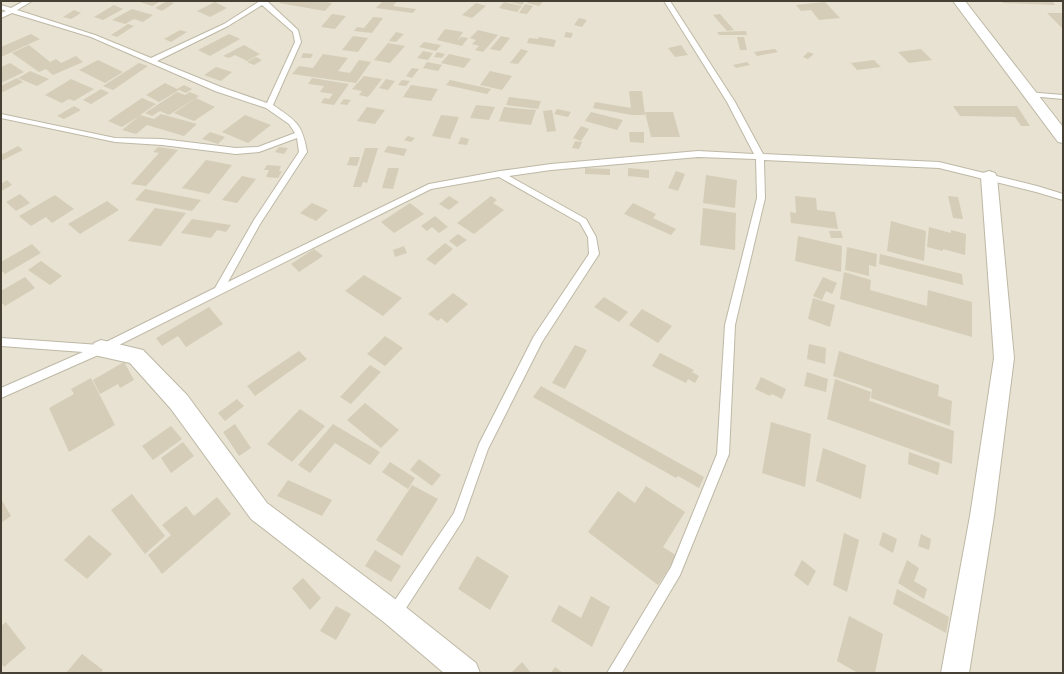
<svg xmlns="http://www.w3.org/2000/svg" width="1064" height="674" viewBox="0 0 1064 674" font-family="'Roboto Condensed',sans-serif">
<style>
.residential{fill:#e7e2d1}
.building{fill:#d5cdb8}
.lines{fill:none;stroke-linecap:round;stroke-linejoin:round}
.service-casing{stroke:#beb8a6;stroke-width:2}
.minor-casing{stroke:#beb8a6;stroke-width:2}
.service{fill:#fff;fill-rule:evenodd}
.minor{fill:#fff;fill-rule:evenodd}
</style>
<rect width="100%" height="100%" fill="#f3f0e3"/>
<!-- residential -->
<path class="residential" d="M1 1H1063V673H1Z"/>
<!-- building -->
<path class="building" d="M137 1H161L152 6Z
M167 1 174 3 162 11 155 8Z
M282 1H320L332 3 325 11 279 3Z
M383 1H397L393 6 416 9 413 13 376 8Z
M506 1H525L522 5Z
M528 1H538L543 2 539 6 527 3Z
M1002 1H1052L1055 5 1003 3Z
M215 2 227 8 210 17 197 11Z
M504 2 522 6 517 12 499 8Z
M825 2 840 18 819 20 811 10 801 11 796 5Z
M476 3 486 6 472 18 462 15Z
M525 4 533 6 527 14 519 13Z
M114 5 123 9 103 20 94 17Z
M132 9 153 15 143 22 134 19 125 24 112 20Z
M74 10 81 13 71 19 63 17Z
M1047 13H1063V29Z
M332 14 346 16 335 29 321 27Z
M720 14 734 30 727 31 713 15Z
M373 17 383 18 372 33 354 31 357 27 364 28Z
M579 18 587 20 582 27 574 25Z
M128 24 134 26 117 37 111 35Z
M445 29 463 32 457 41 461 37 468 38 462 46 437 40Z
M180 30 187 32 171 42 164 39Z
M478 30 498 35 483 52 475 50 479 46 472 44 476 40 470 38Z
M746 31 747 35H719L717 32Z
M396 32 404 34 396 42 389 41Z
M566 32 573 33 571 38 564 37Z
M31 34 40 39 1 57V47Z
M229 34 240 39 210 56 198 50Z
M353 36 368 38 358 52 342 50Z
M501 36 510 38 500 51 490 49Z
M539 37 556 40 554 47 527 43 529 38 538 39Z
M737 37H744L747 50H740Z
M424 42 441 45 436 51 419 47Z
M388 43 405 46 390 63 374 60Z
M29 45 50 62 56 59 61 63 76 56 83 62 53 75 46 69 39 72 12 53Z
M244 45 260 54 247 61 235 55 229 58 223 56Z
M681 45 688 55 675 57 668 48Z
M521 49 528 51 518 64 510 63Z
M775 49 778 52 757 56 754 52Z
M921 49 932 60 909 63 898 52Z
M423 51 433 53 428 60 417 58Z
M437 52 445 54 442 58 434 57Z
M808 52 814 54 808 59 803 57Z
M303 53 313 54 311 58H301Z
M323 54 348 58 338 71 350 73 359 60 371 62 356 83 292 74 299 66 313 68Z
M449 54 471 59 464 68 441 63Z
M256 57 262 60 254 65 247 62Z
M98 60 123 72 105 83 79 70Z
M874 60 881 67 857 70 851 63Z
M427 62 442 65 438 71 423 68Z
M747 62 750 65 736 68 733 65Z
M10 63 24 72 1 83V67Z
M139 63 148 66 113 90 103 86Z
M216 67 232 72 221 81 204 75Z
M412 68 419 69 412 78 406 76Z
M30 71 49 79 37 86 18 78Z
M490 71 512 76 502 90 480 85Z
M364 76 382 79 368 97 359 95 362 91 352 89Z
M17 78 23 82 1 93V86Z
M312 78 349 84 334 105 321 103 324 98 329 99 333 94 320 92 324 86 308 84Z
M71 79 94 89 74 101 69 99 62 103 45 95Z
M386 79 395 81 388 90 379 88Z
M402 80 410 81 406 86 398 85Z
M450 80 491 89 487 94 446 85Z
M165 83 179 90 159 102 146 95Z
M184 85 192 89 186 93 177 89Z
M411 85 438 89 431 101 403 97Z
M101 89 109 93 91 104 83 100Z
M629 91H642L645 115H632L593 108 595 102 631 108Z
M177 92 185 95 190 92 199 96 169 115 160 111 152 116 145 113Z
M509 97 541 101 538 109 506 105Z
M142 98 156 104 140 115 154 119 161 114 197 124 184 136 147 125 136 134 122 130 139 116 122 127 108 121Z
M196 98 215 107 194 121 174 113Z
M344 99 351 100 347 105 340 104Z
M476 105 495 107 489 120 470 118Z
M74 106 81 110 64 119 57 116Z
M953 106H1017L1030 126H1021L1015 117 960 116Z
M367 107 385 110 375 124 357 121Z
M504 107 536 110 531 125 499 121Z
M557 109 571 112 568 117 554 114Z
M552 110 556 131 547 132 543 111Z
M591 112 623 120 617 130 585 121Z
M645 112H673L680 137H651Z
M245 115 271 125 248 143 222 132Z
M441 115 459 117 450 139 432 136Z
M581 126 589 129 581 141 573 138Z
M210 132 225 137 218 144 202 139Z
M629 132H644V143L630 142Z
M408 136 415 138 411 142 404 140Z
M461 137 469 139 467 145 458 144Z
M575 141 582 142 579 149 572 148Z
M18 146 23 150 1 161V155Z
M388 146 407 149 404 156 384 152Z
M158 147 178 150 146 186 131 184 159 153 153 152Z
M279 147 288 148 284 154 275 152Z
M365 148H378L367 183 363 182 361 187H353Z
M350 157H360L357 166 347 165Z
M206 160 232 165 209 194 182 188Z
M267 165 281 166 279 171H282L278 178 266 177 269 170H264Z
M388 168H399L393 189 382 188Z
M585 168 610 169V175L585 174Z
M628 168 649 170V178L628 176Z
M676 171 685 174 678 191 668 188Z
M706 175 737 180 735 208 703 203Z
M242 176 256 179 237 203 222 200Z
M7 180 12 185 1 191V184Z
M145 189 201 200 192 211 135 200Z
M20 194 30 203 16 211 6 202Z
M55 195 74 209 52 223 46 217 31 226 19 216Z
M449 196 459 202 449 210 439 204Z
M491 196 497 200 493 203 504 210 474 234 457 223Z
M795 196 816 198 817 210 835 212 838 229 791 223 790 212 796 213Z
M948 196 958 197 963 219 953 218Z
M107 201 119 210 80 234 68 224Z
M312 203 328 210 316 221 300 213Z
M410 203 424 214 394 233 381 222Z
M633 203 656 214 653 218 676 229 671 235 624 214Z
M155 208 186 213 161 246 128 241Z
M703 208 736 213 735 250 700 245Z
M435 216 448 227 439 233 432 227 427 231 421 226Z
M192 219 231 225 226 232 217 230 211 238 181 233Z
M891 221 926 231 924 261 887 251Z
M929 227 951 233V230L966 234 965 255 943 249V251L927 247Z
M829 231H841L843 238H831Z
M458 234 467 240 457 247 449 241Z
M798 236 842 246 841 272 795 261Z
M445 243 453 249 435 265 426 259Z
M32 244 41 253 5 274 1 270V262Z
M404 246 407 253 395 257 393 250Z
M847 247 877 254 876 267 869 265V276L845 270Z
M314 249 323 256 299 272 291 264Z
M880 254 962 274 963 285 879 264Z
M41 261 62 276 50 285 28 270Z
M844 272 871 280 870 290 927 306 928 290 972 302V337L840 299Z
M364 275 402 298 383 316 345 291Z
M25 277 35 288 5 306 1 302V291Z
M823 277 837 283 832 294 826 291 822 300 813 296Z
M453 293 468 304 447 323 441 318 438 321 428 314Z
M604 297 628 312 619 322 594 307Z
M813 298 835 305 830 327 808 319Z
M209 307 223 324 186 347 178 336 162 346 156 338Z
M642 309 672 326 658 343 629 325Z
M385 336 403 348 385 366 367 354Z
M809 344 826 348 825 364 807 359Z
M575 345 587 350 565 389 552 383Z
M299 351 307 359 255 396 247 386Z
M839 351 939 385 938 396 952 401 950 426 871 398 872 389 833 376Z
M660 353 694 370 692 372 699 376 695 383 688 379 686 383 652 366Z
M124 362 134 380 120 388 118 384 100 394 93 380Z
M370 365 381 372 351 404 340 397Z
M807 372 828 379 826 392 804 386Z
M761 377 786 389 782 399 772 394 770 396 755 389Z
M91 378 115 425 69 452 49 408 74 394 71 389Z
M835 379 871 392 869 402 870 401 954 431 952 464 827 419Z
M541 386 704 477 699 488 678 476 676 478 533 397Z
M237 399 244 406 225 421 218 413Z
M365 403 399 430 381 448 347 420Z
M300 409 325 426 292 462 267 444Z
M771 422 811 434 805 487 762 473Z
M235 424 251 448 239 456 223 432Z
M333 424 380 452 370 465 335 443 310 473 298 465Z
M171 426 182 439 153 460 142 446Z
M183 442 194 456 171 473 161 458Z
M823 448 866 465 861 499 816 481Z
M909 452 940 463 938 475 908 464Z
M419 459 441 475 432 486 410 470Z
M390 462 415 478 408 489 382 472Z
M288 480 332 500 322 516 277 496Z
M412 485 438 499 402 556 376 540Z
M646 486 685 512 663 547 677 556 658 585 588 532 618 491 635 503Z
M132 494 165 536 145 554 111 510Z
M217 497 231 514 162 574 148 555 171 535 162 525 186 506 194 516Z
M1 499 11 516 1 523Z
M883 532 897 539 893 553 879 545Z
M844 533 859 540 847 592 833 585Z
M921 534 931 539 929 550 918 546Z
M89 535 112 554 87 579 64 560Z
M375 550 401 566 391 582 365 566Z
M477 556 509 576 490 610 458 589Z
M802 560 816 571 808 586 794 575Z
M907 560 919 568 914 581 927 589 924 599 898 583Z
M303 578 321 598 310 610 292 588Z
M897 589 949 617 946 633 893 604Z
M591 596 610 607 592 647 551 621 559 605 581 618Z
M336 606 351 614 336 640 320 631Z
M849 616 883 634 875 673H858L837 661Z
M6 622 26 648 4 667 1 663V626Z
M82 654 103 670 101 673H66Z
M522 662 531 673H511Z
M555 667 563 673H551Z"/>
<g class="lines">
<!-- service casing -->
<g class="service-casing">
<path id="service" d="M24 1H32L17 10 95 35 151 58 224 24 260 1H267L298 30 301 42 273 105C296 121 302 123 307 152L260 224 228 282 429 184 500 171 551 164 698 151 754 154 727 102 664 1H670L735 102 763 154 939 162 1037 186 1063 194V200L1036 192 939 168 764 160 765 198 735 325 729 454 680 575 622 673H607L671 567 717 454 725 325 757 198 756 159 698 157 551 170 509 176 586 219 596 237 599 254 542 342 488 449 463 520 399 619 394 621 389 619 387 614 389 609 454 513 479 444 534 336 589 254 588 237 580 223 499 177 431 189 105 352 1 398V388L83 352 1 346V338L100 345 215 288 254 220 299 152 297 138 259 152 236 154 162 145 115 142 1 118V114L115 138 162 139 236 148 258 147 295 133 289 124 266 108 215 91 91 37 12 13 1 18V13L6 11 1 9V5L11 8ZM262 5 293 32 295 42 267 103 221 87 157 61 228 26Z
M1027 92 1063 95V99L1030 96H1027Z"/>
</g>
<!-- minor casing -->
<g class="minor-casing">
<path id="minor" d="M953 1H965L1063 127V143L1058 142Z
M989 171 995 173 997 177 1014 358 994 516 969 673H941L970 516 994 358 981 177 983 173Z
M101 340 143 350 187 395 267 503 403 605 476 663 480 673H444L385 623 251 519 171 409 130 363 94 355 91 349 94 343Z"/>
</g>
<!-- service -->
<use href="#service" class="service"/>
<!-- minor -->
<use href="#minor" class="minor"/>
</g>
<!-- border -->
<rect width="1064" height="674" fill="none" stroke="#454033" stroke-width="4"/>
</svg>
